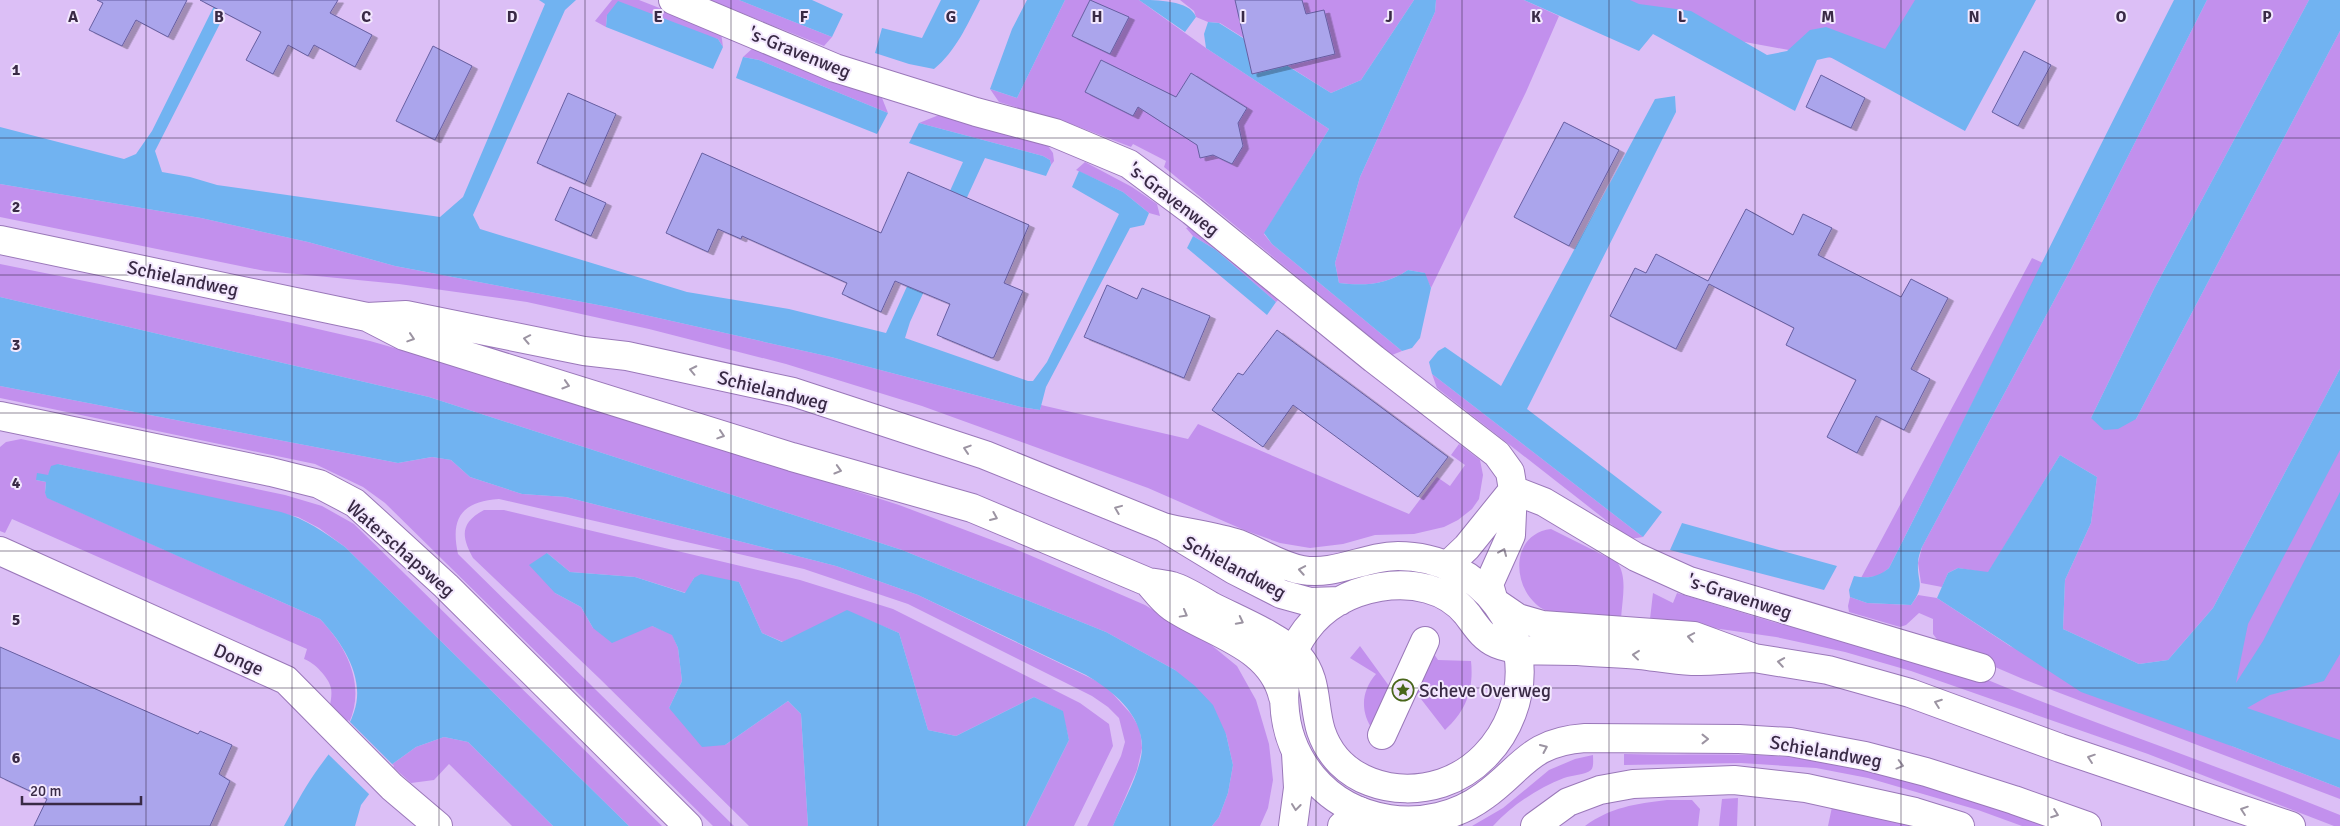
<svg xmlns="http://www.w3.org/2000/svg" width="2340" height="826" viewBox="0 0 2340 826" font-family="Signika,sans-serif">
<style>
.green{fill:#c290ed}
.water{fill:#71b3f1}
.pier{fill:#dcbff6}
.building{fill:#aba5ec;stroke:#675fa1;filter:url(#shadow)}
.lines{fill:none;stroke-linecap:round;stroke-linejoin:round}
.minor-casing{stroke:#9a78b9;stroke-width:30}
.major-casing{stroke:#9a78b9;stroke-width:30}
.minor{stroke:#fff;stroke-width:28}
.major{stroke:#fff;stroke-width:28}
.oneway{stroke:#9c94a2}
.grid{fill:none;stroke:#392a45;stroke-width:1;stroke-opacity:0.55}
.labels{text-anchor:middle;stroke-width:4;stroke-linejoin:round;paint-order:stroke}
.street-label{font-size:19px;fill:#392a45;stroke:#f3e8fe}
.poi-label{font-size:19px;fill:#392a45;stroke:#f3e8fe;text-anchor:start}
.grid-label{font-size:16px;text-anchor:middle;font-weight:bold;fill:#392a45;stroke:#f3e8fe;stroke-width:4;stroke-linejoin:round;paint-order:stroke}
</style>
<defs>
<filter id="shadow"><feDropShadow dx="5.5" dy="3" stdDeviation="0" flood-color="#0004"/></filter>
</defs>
<rect width="100%" height="100%" fill="#dcbff6"/>
<!-- green -->
<path class="green" d="M612 0H639L721 32 723 47 718 39 607 15 606 27 595 21Z
M709 0H739L832 37 824 46Z
M1065 0H1139L1206 48 1329 129 1264 234 1272 244 1402 351 1392 355 1164 167 1166 161 1133 144 1131 147 1074 125 999 102 990 89 1017 98Z
M1180 0H1414L1361 80 1331 93 1220 23 1208 22 1196 17 1194 11Z
M1436 0H1524L1559 16 1526 92 1431 288 1424 273 1408 270C1386 285 1364 286 1339 283L1335 263 1360 177 1435 12Z
M1564 0H1969L1902 71 1588 13Z
M2207 0H2309L2154 289 2091 418 2136 419 2340 31V369L2213 608 2168 660 2139 664 2063 629 2065 580 2091 523 2097 477 2060 455 1988 573 1958 568 1948 573 1942 587 1921 583 1918 563 1922 547 2072 267Z
M754 47 882 98 888 113 759 60 743 57Z
M939 115 1048 146 1053 153 1054 161 1051 165 1050 160 1043 156 919 123Z
M1085 162 1132 187 1157 204 1160 216 1149 213 1123 192 1076 170Z
M0 184 201 218 308 242 395 266 614 308 831 357 1021 407 1040 410 1041 405 1188 439 1198 424 1409 514 1437 477 1450 486 1465 465 1451 455 1459 444 1480 460 1483 475 1479 499 1472 509 1458 520 1444 527 1414 534 1375 535 1343 544 1310 548 1280 543 1244 530 1148 488 922 406 786 364 649 329 527 302 399 284 265 271 0 217Z
M1191 226 1279 299 1276 302 1216 250 1193 236 1186 228Z
M2032 258 2043 263 1889 568 1879 576 1861 578Z
M0 264 283 321 370 341 556 394 899 505 1013 548 1145 605 1210 644 1237 666 1256 700 1269 744 1273 780 1268 808 1260 826H1212L1219 817 1228 793 1233 765 1226 734 1175 670 1106 632 902 550 429 397 0 297Z
M1432 374 1643 537 1630 539 1437 388Z
M0 386 398 463 432 457 451 460 470 477 522 494 566 497 836 566 918 595 1105 685 1131 714 1140 729 1142 748 1137 770 1113 826H1087L1121 756 1125 742 1119 718 1108 707 1092 696 908 604 804 569 499 499C462 502 450 517 458 554L734 826H713L385 503 363 487 315 464 0 398Z
M2340 391V741L2178 692Z
M21 439 285 495 322 506 354 524 662 826H629L345 547 319 528 298 517 58 464 48 475 36 480 46 482 45 493 48 498 320 619C347 647 366 685 349 723L330 705C331 700 332 694 331 688 329 678 314 662 304 659L307 649 12 519 5 533 0 531V447L6 442Z
M484 510H504L800 580 893 609 1080 703 1109 724 1113 746 1074 826H1026L1069 740 1062 711 1034 697 956 736 928 730 899 633 847 611 783 642 762 633 739 582 694 578 686 593 635 577 570 572 547 553 555 593 581 607 593 628 652 626 672 634 678 648 682 681 669 708 725 745 788 701 801 714 808 826H749L599 678 473 558C461 536 460 523 484 510Z
M1551 529 1617 562C1628 577 1622 600 1621 619 1599 617 1559 620 1541 608 1511 588 1510 534 1551 529Z
M1653 593 1673 603 1677 593 1773 622 1966 673H1971C2092 724 2218 765 2340 815V826H2334L2148 754 1911 671 1845 652 1776 637 1650 619Z
M1918 595 1937 598 2010 646 2234 747 2340 788V799L2023 679 1953 649 1939 642 1933 634V619L1919 613 1906 625 1900 627 1849 612 1848 606 1850 597 1867 603 1911 605Z
M1360 646 1392 690 1373 730C1360 712 1361 691 1376 674L1350 658Z
M1432 651 1438 660 1471 661C1474 690 1466 711 1445 730L1414 690Z
M444 737 468 742 553 826H512L449 764 434 780 411 783 391 765 416 747Z
M1624 754C1687 756 1748 752 1810 759 1888 767 1975 798 2048 826H2022L1978 810 1868 778 1816 768 1741 763 1624 765Z
M1593 755C1593 760 1594 767 1591 770 1585 775 1572 775 1564 778 1538 788 1512 805 1493 826H1472L1503 808 1549 770 1575 759Z
M1738 798 1737 826H1719L1722 799Z
M1667 800H1692L1700 809 1698 826H1585C1611 807 1635 804 1667 800Z
M1832 807 1885 818 1911 826H1828Z"/>
<!-- water -->
<path class="water" d="M217 0H232L155 151 162 172 190 177 217 185 440 217 463 197 545 4 539 0H576L565 10 473 215 480 229 687 292 789 309 886 333 963 162 909 143 919 123 1043 156 1050 160 1051 165 1046 176 985 158 910 322 905 338 1028 381H1033L1047 362 1119 214 1072 187 1079 171 1123 192 1149 213 1144 225 1130 228 1046 387 1040 410 1021 407 831 357 614 308 395 266 308 242 201 218 0 184V127L124 159 136 154 152 131Z
M739 0H812L843 14 832 37Z
M941 0H980C967 25 956 51 934 69L909 64 875 53 882 28 922 38Z
M1027 0H1065L1017 98 990 89 1012 29Z
M1139 0C1156 0 1190 0 1196 17L1185 32Z
M1414 0H1436L1435 12 1360 177 1335 263 1339 283C1364 286 1386 285 1408 270L1425 273 1431 288 1420 338 1412 348 1402 351 1272 244 1264 233 1329 129 1206 48 1204 34 1208 22 1219 23 1331 93 1361 80Z
M1524 0H1630L1639 4 1691 11 1767 55 1787 51 1810 30 1826 27 1885 49 1915 0H2036L1965 131 1830 57 1817 60 1795 111 1653 34 1639 51Z
M2174 0H2207L2072 267 1922 547C1920 552 1918 558 1918 563 1917 584 1926 584 1911 605L1867 603 1850 597 1849 590 1854 576C1868 579 1878 577 1889 568 1985 379 2078 188 2174 0Z
M2309 0H2340V31L2136 419 2118 429 2104 430 2091 418 2154 289Z
M618 1 718 39 723 47 713 69 606 27 607 15Z
M743 57 759 60 888 113 877 134 736 78Z
M1675 96 1676 112 1527 409 1662 512 1643 537 1432 374 1429 362 1438 351 1445 347 1501 386 1655 99Z
M1193 236 1216 250 1276 302 1267 315 1187 248Z
M0 297 429 397 902 550 1106 632 1175 670 1195 686 1213 705 1226 734 1233 765 1228 793 1219 817 1212 826H1113C1122 804 1142 770 1142 747 1142 714 1112 690 1086 675L918 595 836 566 566 497 522 494 470 477 451 460 432 457 398 463 0 386Z
M2340 369V450L2248 624 2236 683 2263 641 2340 492V654L2324 681 2270 695 2247 708 2340 740V788L2234 747 2081 692 1937 598 1948 573 1958 568 1988 572 2060 455 2097 477 2091 523 2065 580 2063 629 2139 664 2168 660 2213 608Z
M58 464 281 512C306 519 324 532 345 547L629 826H553L468 742 444 737 416 747 391 765 361 805 355 826H284C294 808 303 790 315 773 328 754 347 734 354 712 366 678 342 642 320 619L47 498 45 493 46 482 36 480 37 473 48 475 51 466Z
M1682 523 1837 566 1824 590 1670 550Z
M547 553 570 572 635 577 685 593 694 578 701 574 739 582 762 633 782 642 847 610 899 633 928 730 956 736 1034 697 1063 711 1069 740 1026 826H808L801 714 788 701 725 745 702 747 669 708 682 681 678 648 672 635 652 626 612 643 593 628 581 607 555 593 529 565Z"/>
<!-- pier -->
<path class="pier" d="M348 720 394 766 371 796 326 752Z"/>
<!-- building -->
<path class="building" d="M97 0H187L168 37 136 20 122 46 89 30 103 3Z
M200 0H338L330 13 372 35 355 67 314 45 308 56 288 45 273 74 246 60 261 32Z
M1090 0 1129 17 1110 54 1072 36Z
M1235 0H1302L1306 14 1324 10 1335 54 1252 74Z
M433 46 472 66 435 140 396 121Z
M2024 51 2051 65 2018 126 1992 112Z
M1101 60 1176 97 1191 73 1247 108 1238 123 1243 146 1232 164 1213 155 1200 158 1197 145 1138 107 1133 116 1085 92Z
M1821 75 1865 98 1851 128 1806 107Z
M568 93 616 114 585 184 537 163Z
M1564 122 1619 150 1569 246 1514 217Z
M702 153 881 233 908 172 1029 225 1004 283 1023 291 994 357 992 358 937 335 950 304 895 281 881 312 842 294 847 283 742 236 741 239 718 229 708 252 666 233Z
M570 187 606 203 591 236 555 220Z
M1746 209 1793 235 1803 214 1832 228 1818 255 1901 297 1911 279 1948 298 1911 369 1930 379 1904 430 1876 416 1857 453 1827 437 1856 380 1786 345 1794 328 1709 284 1676 349 1610 316 1635 268 1646 273 1656 254 1708 281Z
M1107 285 1137 299 1142 288 1210 316 1184 378 1084 337Z
M1277 330 1448 457 1418 497 1293 405 1263 447 1212 410 1238 373 1243 375Z
M0 647 198 734 200 731 232 745 219 774 230 781 210 826H34L47 799 0 777Z"/>
<g class="lines">
<!-- minor casing -->
<g class="minor-casing">
<path id="minor" d="M673 0 835 68 976 112 1055 133 1129 164 1192 211 1374 359 1497 454 1510 472 1513 490 1511 535 1489 584 1493 598
M0 416 271 472 319 484 355 503 446 586 688 826
M1513 490 1544 502 1636 557 1689 581 1981 668
M0 551 286 680 392 787 438 826
M1447 566 1467 547 1513 490
M1382 735 1425 641
M1293 826 1298 788 1296 753
M1342 826 1359 811
M1535 826 1568 802 1600 790 1633 784 1734 780 1806 788 1915 812 1960 826"/>
</g>
<!-- major casing -->
<g class="major-casing">
<path id="major" d="M0 240 367 317 406 315 584 351 627 356 793 392 985 455 1163 527 1234 570 1281 594 1310 602 1340 601
M367 317 404 336 792 457 972 508 1148 582C1155 583 1164 584 1172 586 1185 590 1199 599 1211 606 1236 619 1281 637 1299 657 1318 679 1313 706 1321 731 1338 782 1395 798 1442 783 1475 772 1500 745 1512 713 1542 633 1480 556 1398 556 1365 556 1335 576 1302 570 1279 566 1260 552 1239 544 1215 536 1187 533 1163 527
M1148 582C1155 590 1163 601 1172 607 1212 634 1271 645 1283 697
M1499 605 1518 618 1542 625 1694 636 1754 658 1828 670 1910 693 2060 748 2291 826
M1754 658C1734 659 1713 661 1692 661 1675 660 1657 657 1640 655 1619 653 1598 653 1578 651 1555 650 1518 653 1497 644 1483 638 1476 626 1467 614 1446 588 1412 582 1380 587 1246 610 1256 798 1389 819 1422 824 1457 816 1484 796 1523 768 1529 742 1585 738L1739 739 1790 742 1865 756 1926 772 2014 800 2087 826"/>
</g>
<!-- minor -->
<use href="#minor" class="minor"/>
<!-- major -->
<use href="#major" class="major"/>
</g>
<!-- one-way arrows -->
<defs><path id="oneway-chevron" d="M-2-3.5L2.5 0L-2 3.5" fill="none" stroke-width="1.6" stroke-linecap="round" stroke-linejoin="round" transform="scale(1.25)"/></defs>
<g class="oneway">
<use href="#oneway-chevron" transform="translate(411 338) rotate(18)"/>
<use href="#oneway-chevron" transform="translate(527 339) rotate(-169)"/>
<use href="#oneway-chevron" transform="translate(693 370) rotate(-168)"/>
<use href="#oneway-chevron" transform="translate(566 385) rotate(17)"/>
<use href="#oneway-chevron" transform="translate(721 435) rotate(18)"/>
<use href="#oneway-chevron" transform="translate(967 449) rotate(-162)"/>
<use href="#oneway-chevron" transform="translate(838 470) rotate(16)"/>
<use href="#oneway-chevron" transform="translate(1118 509) rotate(-158)"/>
<use href="#oneway-chevron" transform="translate(994 517) rotate(23)"/>
<use href="#oneway-chevron" transform="translate(1503 552) rotate(-67)"/>
<use href="#oneway-chevron" transform="translate(1302 570) rotate(-170)"/>
<use href="#oneway-chevron" transform="translate(1184 614) rotate(29)"/>
<use href="#oneway-chevron" transform="translate(1240 621) rotate(27)"/>
<use href="#oneway-chevron" transform="translate(1691 637) rotate(-170)"/>
<use href="#oneway-chevron" transform="translate(1636 655) rotate(-174)"/>
<use href="#oneway-chevron" transform="translate(1781 662) rotate(-171)"/>
<use href="#oneway-chevron" transform="translate(1938 703) rotate(-160)"/>
<use href="#oneway-chevron" transform="translate(1705 739)"/>
<use href="#oneway-chevron" transform="translate(1544 748) rotate(-24)"/>
<use href="#oneway-chevron" transform="translate(2091 758) rotate(-161)"/>
<use href="#oneway-chevron" transform="translate(1900 765) rotate(15)"/>
<use href="#oneway-chevron" transform="translate(1296 807) rotate(97)"/>
<use href="#oneway-chevron" transform="translate(2244 810) rotate(-161)"/>
<use href="#oneway-chevron" transform="translate(2055 814) rotate(20)"/>
</g>
<!-- grid -->
<path class="grid" d="M146 0V826M292 0V826M439 0V826M585 0V826M731 0V826M878 0V826M1024 0V826M1170 0V826M1316 0V826M1462 0V826M1609 0V826M1755 0V826M1901 0V826M2048 0V826M2194 0V826M0 138H2340M0 275H2340M0 413H2340M0 551H2340M0 688H2340"/>
<!-- icons -->
<defs>
<g id="sight-ring" transform="scale(1.125)"><circle r="9.5" fill="#f3e8fe" stroke="#49661a" stroke-width="1.5"/><path d="M0-6L1.8-2.2L6-1.7L2.9 1.2L3.7 5.4L0 3.3L-3.7 5.4L-2.9 1.2L-6-1.7L-1.8-2.2Z" fill="#49661a"/></g>
</defs>
<g fill-rule="evenodd">
<use href="#sight-ring" x="1403" y="690"/>
</g>
<g class="labels">
<!-- street labels -->
<g class="street-label">
<text transform="translate(800 52) rotate(22)" y="7">'s-Gravenweg</text>
<text transform="translate(1174 199) rotate(37)" y="7">'s-Gravenweg</text>
<text transform="translate(183 278) rotate(12)" y="7">Schielandweg</text>
<text transform="translate(773 390) rotate(14)" y="7">Schielandweg</text>
<text transform="translate(401 548) rotate(41)" y="7">Waterschapsweg</text>
<text transform="translate(1235 567) rotate(28)" y="7">Schielandweg</text>
<text transform="translate(1740 596) rotate(18)" y="7">'s-Gravenweg</text>
<text transform="translate(239 659) rotate(24)" y="7">Donge</text>
<text transform="translate(1826 751) rotate(10)" y="7">Schielandweg</text>
</g>
<!-- poi labels -->
<g class="poi-label">
<text x="1419" y="697">Scheve Overweg</text>
</g>
</g>
<g class="grid-label">
<text x="73" y="22">A</text>
<text x="219" y="22">B</text>
<text x="366" y="22">C</text>
<text x="512" y="22">D</text>
<text x="658" y="22">E</text>
<text x="804" y="22">F</text>
<text x="951" y="22">G</text>
<text x="1097" y="22">H</text>
<text x="1243" y="22">I</text>
<text x="1389" y="22">J</text>
<text x="1536" y="22">K</text>
<text x="1682" y="22">L</text>
<text x="1828" y="22">M</text>
<text x="1974" y="22">N</text>
<text x="2121" y="22">O</text>
<text x="2267" y="22">P</text>
<text x="16" y="75">1</text>
<text x="16" y="212">2</text>
<text x="16" y="350">3</text>
<text x="16" y="488">4</text>
<text x="16" y="625">5</text>
<text x="16" y="763">6</text>
</g>
<!-- scale -->
<path d="M22 796v8h119v-8" fill="none" stroke="#392a45" stroke-width="2.5"/>
<text x="30" y="796" font-size="15" fill="#392a45" stroke="#f3e8fe" stroke-width="4" paint-order="stroke">20 m</text>
</svg>
